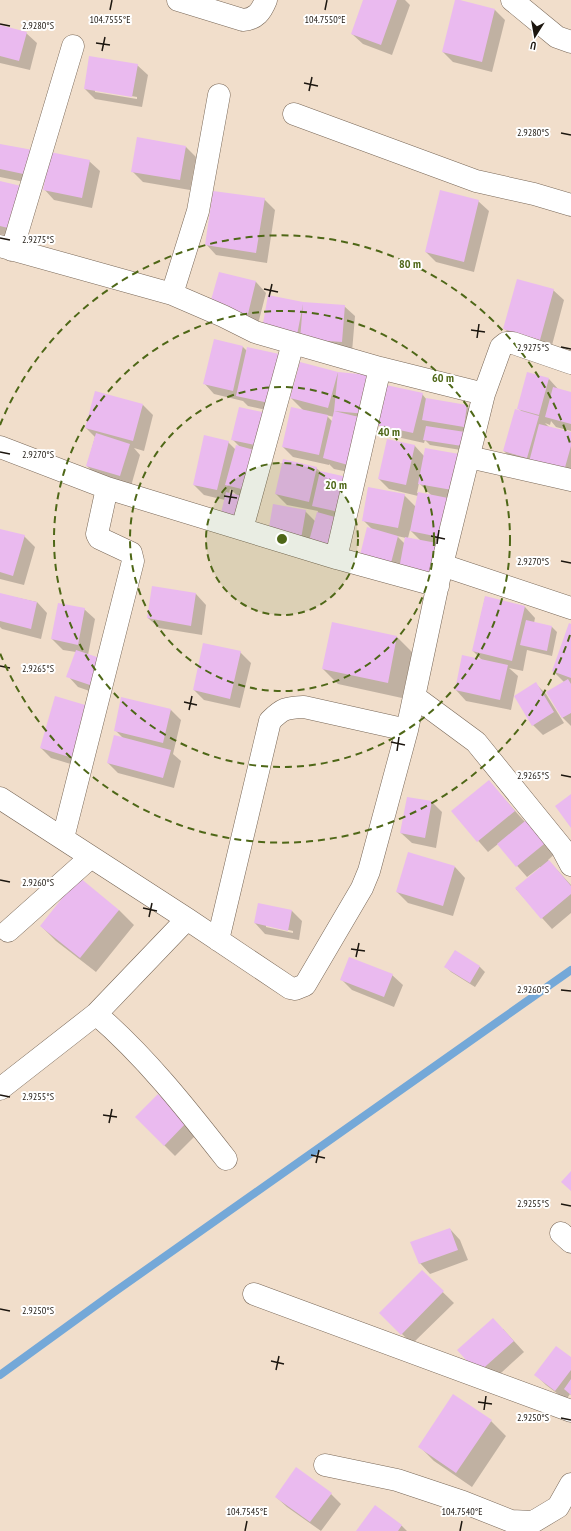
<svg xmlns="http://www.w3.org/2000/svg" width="571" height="1531" viewBox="0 0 571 1531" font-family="'PT Sans Narrow',sans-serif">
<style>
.shadow{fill:#0003;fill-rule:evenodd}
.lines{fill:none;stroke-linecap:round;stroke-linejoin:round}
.stream{stroke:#74a8d8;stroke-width:8}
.building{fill:#eabaef}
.minor-casing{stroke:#786757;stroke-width:23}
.minor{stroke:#fff;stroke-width:22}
.ticks{fill:none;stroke:#1c160f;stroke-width:1.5}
.ring{fill:none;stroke:#4e6717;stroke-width:2;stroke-dasharray:7 5}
.ticks-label{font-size:10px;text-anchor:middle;fill:#1c160f;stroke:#fff;stroke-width:4;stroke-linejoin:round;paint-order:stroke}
.centre{fill:#4e6717;stroke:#fff;stroke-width:2}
.ring-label{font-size:12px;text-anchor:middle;font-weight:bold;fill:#4e6717;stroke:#fff;stroke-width:4;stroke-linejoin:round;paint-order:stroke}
</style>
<rect width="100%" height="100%" fill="#f1decb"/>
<!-- shadow -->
<path class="shadow" d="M364 0H405L410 5 392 55 363 44 352 34Z
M456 0 495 10 505 20 492 72 453 62 443 52Z
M0 26 26 33 37 43 30 70 0 63Z
M137 65 148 75 142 107 95 99 85 89ZM95 90 137 97V99L95 92Z
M0 145 39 185 0 177Z
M186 147 196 157 190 190 143 182 132 171Z
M89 161 100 171 92 208 54 200 44 189Z
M0 182 22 239 0 234Z
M264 199 275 210 267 263 216 255 206 244Z
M478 201 489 211 474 272 436 262 426 252Z
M220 273 256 282 266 293 257 328 221 318Z
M553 290 564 300 551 349 515 340 505 329Z
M303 303 344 306 355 316 352 352 273 339Z
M215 340 243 347 247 351 279 413 248 406 243 401 214 394 204 383Z
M300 363 338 373 369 376 358 474 334 469 329 464V465L293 457 283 447 304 411 291 398ZM326 415 334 417 333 422Z
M549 379 559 390 571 393V431L556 427 551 421 550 425 545 423 549 427 571 433V480L514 461 504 451 522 412 518 408Z
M422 394 427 400 467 406 477 416 467 451 430 445 425 440 424 443 388 435 378 424Z
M143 405 153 415 144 451 134 448 140 455 131 486 97 476 87 466 95 437 86 428Z
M267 414 261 501 225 500 204 495 194 485 228 442 235 449 240 447 232 439ZM230 489 238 496 229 494Z
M414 445 424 456 426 449 463 510 446 587 371 565 372 529 363 520 404 495 416 507 418 496 389 489 379 479ZM419 483 432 496 417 493ZM410 530 421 541 408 538ZM397 536 406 538 405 544Z
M316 468 321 472 349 522 344 557 279 543 305 511 315 521 318 511 287 505 276 494Z
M0 530 24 536 35 547 24 585 0 579Z
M153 587 196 594 206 605 202 635 159 628 148 618Z
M0 594 37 602 47 613 41 639 2 629 0 627Z
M485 598 525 607 535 618 534 623 552 627 557 632 552 656 527 650 523 671 509 668 518 676 511 710 466 701 456 690 482 660 473 651Z
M84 609 95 619 88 655 107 697 78 687 68 676 76 652 63 650 52 639Z
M571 625V726L563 718 548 692 564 682 553 671Z
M397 637 412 652 402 698 338 684 323 669Z
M240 652 251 663 240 708 204 700 194 690Z
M535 683 546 694 564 723 543 735 533 725Z
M56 697 87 769 51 758 41 748Z
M171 710 181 720 173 754 181 761 174 788 118 773 108 763 123 738 115 730Z
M489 782 525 822 558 851 548 860 571 885V913L552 929 516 889 541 868 540 867 527 877 498 844 488 852 453 812Z
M432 802 442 812 436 848 412 843 401 833Z
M455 867 465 878 453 916 408 903 397 892Z
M259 904 292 911 302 921 299 940 265 934 255 923ZM266 925 293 931V933L266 927Z
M119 910 134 925 96 972 56 941 41 926Z
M455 951 480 967 485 972 475 987 451 972 446 967Z
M392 975 403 985 394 1007 352 990 342 980Z
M158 1095 197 1134 175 1156 136 1117Z
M450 1229 460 1240 468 1260 430 1274 420 1263Z
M422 1272 454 1303 412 1344 381 1313Z
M503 1329 524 1352 490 1383 479 1372Z
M571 1358V1395L570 1394 566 1400 546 1385 536 1375Z
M491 1421 506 1436 472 1487 434 1461 419 1446Z
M331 1494 341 1504 321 1531 287 1507 276 1497Z
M375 1507 402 1526 407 1531H357Z"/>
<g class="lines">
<!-- stream -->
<path class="stream" d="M0 1375 113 1293 571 970"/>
</g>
<!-- building -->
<path class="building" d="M363 0H397L381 45 351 34Z
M455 0H460L495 9 482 62 442 52Z
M0 25 27 32 19 61 0 56Z
M89 56 138 64 132 97 84 89Z
M137 137 186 146 180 180 131 172Z
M0 144 33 150 28 175 0 169Z
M50 152 90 160 82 198 43 190Z
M0 181 21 186 12 229 0 226Z
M440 190 479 200 464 262 425 252Z
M213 191 265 198 256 253 205 245Z
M219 272 256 281 247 318 209 307Z
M517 279 554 289 540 340 503 329Z
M268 295 303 302 345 305 342 342 300 339 303 304 297 335 262 329Z
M214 339 243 346 233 391 203 384Z
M247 347 279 354 269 403 236 396Z
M300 362 338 372 369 375 366 414 334 411 359 417 348 465 323 458 334 411 338 372 328 408 290 398Z
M527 372 549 378 539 415 517 409Z
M386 385 423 393 413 433 377 425Z
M553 387 571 392V424L545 417Z
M95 391 143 404 133 441 85 428Z
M426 398 467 405 464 427 422 420Z
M239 407 267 413 260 446 231 440Z
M291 407 328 415 319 455 282 447Z
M515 409 539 416 527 458 503 451Z
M539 424 571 432V446L564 471 529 462Z
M426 426 465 432 462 446 423 440Z
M96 433 130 444 120 476 86 466Z
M204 435 229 441 217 490 193 485Z
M387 439 415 445 406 485 378 479Z
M236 445 261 452 250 491 225 485Z
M425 448 459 454 452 490 418 484Z
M283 459 317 467 309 502 275 494Z
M320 471 347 477 339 512 312 506Z
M368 487 405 494 398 528 362 521Z
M226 492 246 497 238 522 220 517Z
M418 492 453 499 444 538 410 531Z
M273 504 306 510 301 539 268 533Z
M317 512 342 519 334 547 309 541Z
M367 527 398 536 391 563 360 555Z
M0 529 25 535 13 576 0 572Z
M405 537 442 544 435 577 399 569Z
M152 586 196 593 191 626 147 618Z
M0 593 37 602 31 629 0 621Z
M485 596 525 606 512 661 472 651Z
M58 603 85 608 78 645 51 639Z
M526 620 552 626 547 651 520 645Z
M332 622 397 636 388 683 322 669Z
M569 623 571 624V678L552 671Z
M203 643 241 651 230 699 193 690Z
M76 650 106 660 96 687 66 677Z
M462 655 508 665 500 700 455 690Z
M568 679 571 684V713L562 718 546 692Z
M536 682 554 712 532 726 514 696Z
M55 696 92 707 76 759 40 748Z
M121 697 171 709 163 743 114 731Z
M114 735 171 750 163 778 107 763Z
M489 780 515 811 477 842 451 811Z
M571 794V828L555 806Z
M407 797 432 801 425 838 400 833Z
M530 817 549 840 516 867 497 844Z
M408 852 455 866 443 906 396 892Z
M549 860 571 886V894L541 919 515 888Z
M79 877 119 910 80 958 40 926Z
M258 903 292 910 288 931 254 923Z
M455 950 480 966 470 983 444 967Z
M349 957 393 974 384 997 340 980Z
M158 1094 187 1122 164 1146 135 1117Z
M571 1171V1191L561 1182Z
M450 1228 458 1250 419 1264 410 1242Z
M422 1270 444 1291 401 1335 379 1313Z
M493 1318 514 1341 478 1373 457 1350Z
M556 1346 571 1357V1370L555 1391 534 1375Z
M571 1379V1395L564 1389Z
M453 1394 492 1420 456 1473 418 1447Z
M296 1467 332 1493 310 1522 275 1497Z
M375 1505 402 1525 398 1531H356Z"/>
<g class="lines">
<!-- minor casing -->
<g class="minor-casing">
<path id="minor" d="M178 0 243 20C256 19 261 12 266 0
M512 0 557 37 571 42
M294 114 476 181 534 194 571 205
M0 246 172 294 223 316 255 332 380 368 484 394
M12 250 73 46
M172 294 198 211 219 95
M0 447 107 488 336 558 438 586
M469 457 571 480
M242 529 293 343
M336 558 380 368
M442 565 571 608
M415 697 476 742 562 848 571 865
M0 798 187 919 290 988 295 989 305 985 362 888 369 871 407 730 442 565 484 394 501 347 506 343H513L571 363
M63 838 133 561 131 553 99 538 97 534 107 488
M8 931 91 857
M218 940 270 721C283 708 286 708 304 707L407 730
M96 1014C145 1056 186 1108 226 1159
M0 1089 96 1014 187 919
M561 1233 571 1242
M254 1294 571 1411
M325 1465 397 1480 463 1502 511 1521 533 1522 558 1507 571 1484"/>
</g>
<!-- minor -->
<use href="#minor" class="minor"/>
</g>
<!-- ticks -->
<path class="ticks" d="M110 10 112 0M325 10 327 0M0 24 10 26M96 43 110 45M102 51 105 37M304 83 318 86M309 91 312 77M561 133 571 135M0 238 10 240M264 289 278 292M269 297 272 284M471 330 485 332M477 338 479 324M561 347 571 349M0 452 10 454M224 496 237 498M229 504 232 490M431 536 445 539M437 544 439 530M561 561 571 563M0 666 10 668M184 702 197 705M189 710 192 696M391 742 405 745M397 751 399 737M561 775 571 777M0 880 10 882M143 908 157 911M149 917 152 903M351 949 365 951M356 957 359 943M561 990 571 991M0 1095 10 1097M103 1115 117 1117M109 1123 112 1109M311 1155 325 1158M316 1163 319 1150M561 1204 571 1206M0 1309 10 1311M271 1361 284 1364M276 1370 279 1356M478 1402 492 1404M484 1410 486 1396M561 1418 571 1420M245 1531 247 1521M460 1531 462 1521"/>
<!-- distance rings -->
<circle cx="282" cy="539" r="76" fill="#4e6717" fill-opacity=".12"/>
<g class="ring">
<circle cx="282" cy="539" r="76"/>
<circle cx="282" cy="539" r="152"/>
<circle cx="282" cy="539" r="228"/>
<path d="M570 635A304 304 0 0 1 0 653M0 425A304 304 0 0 1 570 443"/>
</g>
<g class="ticks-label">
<text x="325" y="23">104.7550°E</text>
<text x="110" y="23">104.7555°E</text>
<text x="38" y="29">2.9280°S</text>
<text x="533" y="136">2.9280°S</text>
<text x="38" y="243">2.9275°S</text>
<text x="533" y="351">2.9275°S</text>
<text x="38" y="458">2.9270°S</text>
<text x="533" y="565">2.9270°S</text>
<text x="38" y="672">2.9265°S</text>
<text x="533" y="779">2.9265°S</text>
<text x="38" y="886">2.9260°S</text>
<text x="533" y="993">2.9260°S</text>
<text x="38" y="1100">2.9255°S</text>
<text x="533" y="1207">2.9255°S</text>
<text x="38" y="1314">2.9250°S</text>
<text x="533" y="1421">2.9250°S</text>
<text x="247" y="1515">104.7545°E</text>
<text x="462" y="1515">104.7540°E</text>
</g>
<circle cx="282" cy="539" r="6" class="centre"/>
<g class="ring-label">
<text x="410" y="268">80 m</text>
<text x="443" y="382">60 m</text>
<text x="389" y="436">40 m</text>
<text x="336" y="489">20 m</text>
</g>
<!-- north arrow -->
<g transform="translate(535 36) rotate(191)" stroke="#ffffff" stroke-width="3" paint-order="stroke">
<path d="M0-3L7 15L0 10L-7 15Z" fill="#1c160f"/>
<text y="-6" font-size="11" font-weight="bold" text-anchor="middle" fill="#1c160f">U</text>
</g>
</svg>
